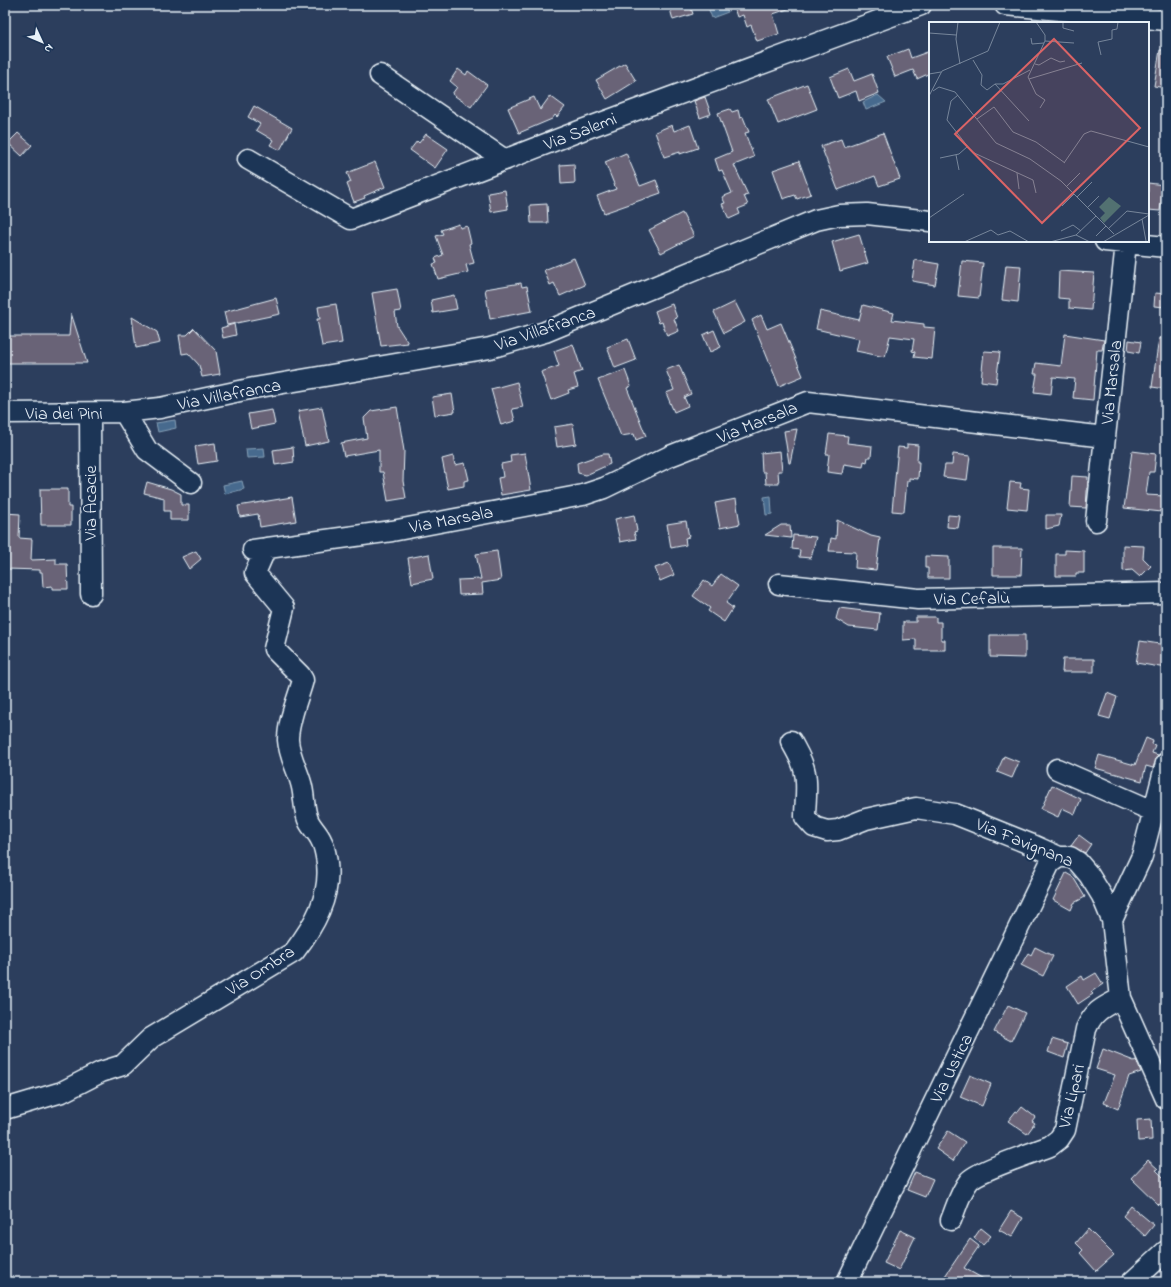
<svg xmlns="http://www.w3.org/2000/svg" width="1171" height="1287" viewBox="0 0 1171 1287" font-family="'Indie Flower',sans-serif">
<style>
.water{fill:#476b8e;stroke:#87a1b8}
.building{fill:#696477;stroke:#e8f1f8}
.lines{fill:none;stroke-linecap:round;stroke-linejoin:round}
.minor-casing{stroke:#e8f1f8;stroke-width:23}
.minor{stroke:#1d3557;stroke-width:20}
.labels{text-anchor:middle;stroke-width:4;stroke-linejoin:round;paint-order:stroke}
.street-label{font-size:18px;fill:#e8f1f8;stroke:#1d3557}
.inset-road{fill:none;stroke:#77869b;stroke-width:1}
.view{fill:#db6466;fill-opacity:0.15;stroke:#db6466;stroke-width:2}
.inset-edge{fill:none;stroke:#e8f1f8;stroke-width:2}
</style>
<rect width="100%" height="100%" fill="#2c3e5d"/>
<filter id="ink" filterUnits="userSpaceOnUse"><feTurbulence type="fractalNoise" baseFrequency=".025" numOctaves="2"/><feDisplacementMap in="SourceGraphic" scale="8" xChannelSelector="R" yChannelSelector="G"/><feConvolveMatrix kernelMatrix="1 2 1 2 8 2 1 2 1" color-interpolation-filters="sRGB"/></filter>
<g filter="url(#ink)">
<!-- water -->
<path class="water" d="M707 5H725L728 12 712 18Z
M878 95 886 102 866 110 863 102Z
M175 420 176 428 158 432 156 423Z
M264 448 265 457 247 458 246 449Z
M242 481 244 489 225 494 223 485Z
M771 496 772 514 766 515 764 497Z"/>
<!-- building -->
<path class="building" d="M669 5H690L693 14 673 20Z
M733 5H794V7L773 14 779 34 757 41 751 25 747 27 743 15 737 17Z
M908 49 911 58 930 51V73L917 79 913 70 895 77 887 57Z
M1160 50H1166V88L1154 86Z
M625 63 636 81 607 99 596 80Z
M458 69 466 75 468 71 487 85 471 107 452 94 457 87 450 81Z
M849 69 854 81 872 74 879 93 859 101 856 91 838 98 830 77Z
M807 84 817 109 778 124 768 99Z
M550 96 565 107 557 117 555 115 552 119 519 133 508 108 534 97 540 110Z
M705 97 711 114 700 118 694 101Z
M254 106 292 128 280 150 270 145 273 140 256 130 260 124 248 117Z
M730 109 732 112 738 110 740 118 743 117 749 132 745 133 754 157 734 165 748 195 744 196 748 205 738 209 740 214 729 219 722 204 725 203 722 197 732 193 722 170 719 171 715 159 732 152 718 113Z
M672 125 674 131 690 125 698 148 680 154V152L664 157 655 132Z
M18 133 32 145 22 156 8 143Z
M883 133 900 179 879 186 875 176 838 190 821 146 841 139 844 147Z
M426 134 448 149 435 168 410 150 417 141 419 143Z
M626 153 640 186 656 180 661 193 604 213 597 196 616 189 605 162Z
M799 161 811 194 797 199 795 195 783 199 773 170Z
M375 162 385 187 364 196 365 198 354 202 347 184 351 182 347 173Z
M574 164 575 183 561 184 560 165Z
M1148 183 1164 185 1160 211 1148 210Z
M505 190 508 209 491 212 488 193Z
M547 204 548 223H531L530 205Z
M682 213 694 236 661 253 649 230Z
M459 224 460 228 467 226 471 243 469 244 474 263 466 265 468 272 438 279 433 264 437 263 435 258 443 255 436 236 443 234 441 230Z
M859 234 868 263 840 271 832 242Z
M574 258 585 285 560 296 554 283 550 285 544 270Z
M915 260 939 264 935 285 912 281Z
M962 261 983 263 979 298 958 296Z
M1006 265 1021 266 1018 302 1002 300Z
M1059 271 1094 273 1091 310 1069 308V299L1058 298Z
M521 283 522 287 527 286 532 311 490 319 485 289Z
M397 289 401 311 395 312 397 326 408 343 381 346 372 293Z
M1155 293 1166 294V307L1154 306Z
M454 295 457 309 433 313 431 300Z
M276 298 280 314 227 325 224 312Z
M735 302 745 322 724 333 714 312Z
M336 304 342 343 322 346 317 319H320L318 307Z
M672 304 677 318 674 319 679 331 667 336 662 322 659 323 655 311Z
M863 305 894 313 892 320 924 324V327L935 328 932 359 914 357 915 352 912 351 914 339 890 336 885 357 856 351 859 339 816 329 820 311 859 320Z
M71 313 87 363H5V336H69Z
M761 315 767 329 781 323 803 376 779 386 752 320Z
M132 317 157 332 160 343 136 348Z
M234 324 236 335 223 338 221 328Z
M194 328 216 351 220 374 202 377 199 365 188 353 182 354 179 335H187Z
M714 330 721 347 710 352 703 335Z
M1065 334 1104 340 1102 350H1097L1093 400 1073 398 1075 379 1053 377 1051 394 1034 392 1037 374H1034L1036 363 1061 366Z
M1159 338 1166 339V389L1152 387Z
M628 339 636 360 615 368 607 347Z
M1129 340 1141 342 1139 353 1128 351Z
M573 344 582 371 574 374 578 387 568 390 569 393 551 400 541 372 559 366 554 351Z
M984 351 1000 352 996 383 981 381Z
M679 365 691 394 684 397 688 406 674 412 666 393 674 390 666 370Z
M625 370 631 386 627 388 646 436 636 440 634 434 621 436 598 380Z
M517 382 523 407 512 409 515 421 501 425 491 389Z
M452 394 455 412 435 415 432 397Z
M322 407 329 441 305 446 298 411Z
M397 407 404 451 403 481 406 498 388 501 383 472H379V450L344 456 341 443 367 438 364 418 371 411Z
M272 410 275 424 251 429 248 414Z
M573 424 576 444 557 447 554 427Z
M797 429 790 463H789L784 431Z
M829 434 848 436 847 443 872 446 871 457H868L867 462 864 461 863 467 844 464 842 474 827 472 829 454H826Z
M215 443 217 461 198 464 195 446Z
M907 444 918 445 917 462H919L918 479 909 478V481H907L904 512 892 511 898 447 907 448Z
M293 447 294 462 275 465 273 450Z
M780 451 782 471H778L779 484H766L765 472H762L761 453Z
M1132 451 1156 454 1154 472H1149L1146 495 1164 496 1162 512 1124 508Z
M525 453 531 490 501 495 498 478 503 477 501 464 511 462 510 455Z
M603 454H608L610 464 586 475 578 473 577 463Z
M953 454 970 456 967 480 943 477 945 465H952Z
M453 456 455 465 465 463 469 480 464 481V486L448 489 442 459Z
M1072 476 1088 477 1086 508 1070 507Z
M147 482 171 489 181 494V505H189V520H170V511H164V498L144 493Z
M1010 482 1021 483 1020 488 1029 489 1027 510 1007 508Z
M40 489H68V507H71V525H41Z
M292 497 296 521 260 527 258 514 240 517 238 506Z
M736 499 740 524 720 528 715 503Z
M5 513 20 514 19 538 32 539 31 560 56 559V564H67L68 589H52V586L43 587 42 572H40V570L7 569 9 530 5 529Z
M634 515 637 531 634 532 636 539 620 542 615 519Z
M948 515 960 516 958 528 947 527Z
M1046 515H1061L1059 526 1046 529Z
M837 520 871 536 880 538 876 570 855 568 856 552 829 551 831 538 836 539Z
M686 521 689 537 685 538 686 545 671 548 667 524Z
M781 525H790L791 538 765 535Z
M793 535 816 537 811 558 799 557 800 550 792 549Z
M1123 545 1144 546 1143 558 1151 566 1140 577 1132 570 1123 571Z
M993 548H1022L1021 575H993Z
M1065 550 1084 551V573H1076V576H1056V554H1065Z
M196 551 201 559 189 569 182 557Z
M497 551 501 580 482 583 483 594 459 595 458 580 481 579 476 554Z
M429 554 433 579 412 583 408 558Z
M925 556 949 557V578H928V568H925Z
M669 563 674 575 660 581 655 568Z
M721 574 738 586 726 603 733 608 724 622 708 611 710 608 693 596 704 580 712 586Z
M839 608 880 613 878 630 849 627 836 619Z
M916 617H936V622H941V640H945V650H916V639L903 640V622H916Z
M990 635H1025V658L990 657Z
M1140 641 1166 645V668L1136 663Z
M1063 659H1094V672H1062Z
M1107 693 1117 697 1110 719 1099 716Z
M1146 738 1153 741 1152 744 1155 745 1152 753 1158 755 1153 768 1146 766 1142 781 1095 768 1099 755 1135 765Z
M1004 756 1019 762 1012 778 997 772Z
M1052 785 1081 799 1075 814 1062 808 1058 817 1041 809Z
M1079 835 1091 844 1085 853 1071 846Z
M1066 873 1073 877 1085 897 1074 903 1071 910 1053 900Z
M1035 947 1053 956 1043 976 1021 965 1028 953 1031 955Z
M1096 973 1103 984 1091 992 1093 994 1078 1004 1067 986 1082 976 1084 980Z
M1008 1005 1025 1013 1011 1041 994 1032Z
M1052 1039 1068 1044 1064 1058 1048 1052Z
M1103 1049 1134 1061 1136 1060 1141 1072 1129 1076 1118 1109 1104 1103 1115 1075 1096 1069Z
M970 1075 991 1084 982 1106 960 1097Z
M1022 1107 1035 1117 1032 1121 1035 1123 1027 1134 1008 1121 1016 1111 1018 1112Z
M1151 1119 1152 1140 1138 1141 1137 1120Z
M948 1131 965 1142 953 1161 936 1149Z
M1148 1160 1158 1169 1156 1170 1166 1180V1198L1159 1205 1131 1178Z
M915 1172 933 1179 925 1197 907 1190Z
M1131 1206 1154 1225 1145 1236 1123 1216Z
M1011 1211 1023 1218 1012 1237 999 1230Z
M981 1228 991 1236 983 1245 974 1238Z
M1088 1229 1114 1255 1096 1271 1080 1253 1083 1250 1076 1243Z
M900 1230 915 1237 899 1270 884 1263Z
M970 1239 979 1246 964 1268 989 1282H941Z"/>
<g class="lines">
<!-- minor casing -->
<g class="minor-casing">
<path id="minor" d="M1005 5 1166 20
M380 75 505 160
M248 159 351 219 582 130 921 5
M1105 241 1166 247
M124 412 147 450 191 483
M5 413 124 412 160 408 254 388 490 348 545 332 816 220 839 215 867 214 930 221
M90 413 91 594
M1096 521 1105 437
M253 550 392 531 583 495 604 488 670 456 808 402 1105 437 1126 243
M779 584 918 599 1166 593
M791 741C796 751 803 761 805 773 808 787 805 803 805 817L814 827 827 831 838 830 866 819 916 808 955 814 1030 844 1059 857H1070L1078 862 1089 875 1102 896 1112 920 1121 998 1166 1099
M1057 769 1153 811
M1112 920 1142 856 1166 763
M5 1109 62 1092 101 1072 123 1065 151 1038 294 952C314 926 331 897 327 863 326 856 325 847 321 840 318 833 312 828 309 822 303 810 305 796 301 783 297 769 289 755 288 740 288 720 298 699 303 680L300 675 274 649 284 608 255 573 266 548
M951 1220C956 1208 960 1192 969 1181 977 1171 1035 1152 1050 1146L1059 1139 1065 1130 1086 1029C1094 1010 1104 1007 1121 998
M847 1282 1050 863 1059 857
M1132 1282 1166 1251"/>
</g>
<!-- minor -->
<use href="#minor" class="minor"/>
</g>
</g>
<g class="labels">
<!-- street labels -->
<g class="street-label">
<text transform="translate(580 131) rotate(-21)" y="6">Via Salemi</text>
<text transform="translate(545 328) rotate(-19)" y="6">Via Villafranca</text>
<text transform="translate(1111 382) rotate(-84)" y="6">Via Marsala</text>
<text transform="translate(229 394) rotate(-11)" y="6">Via Villafranca</text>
<text x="64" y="419">Via dei Pini</text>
<text transform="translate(757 422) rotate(-22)" y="6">Via Marsala</text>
<text transform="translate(90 503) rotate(-90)" y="6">Via Acacie</text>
<text transform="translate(451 519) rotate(-11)" y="6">Via Marsala</text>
<text transform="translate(972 598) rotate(-1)" y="6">Via Cefalù</text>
<text transform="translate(1025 842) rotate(22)" y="6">Via Favignana</text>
<text transform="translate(260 970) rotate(-33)" y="6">Via Ombra</text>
<text transform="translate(951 1068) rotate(-64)" y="6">Via Ustica</text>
<text transform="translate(1071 1096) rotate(-77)" y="6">Via Lipari</text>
</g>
</g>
<!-- overview -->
<g transform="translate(929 22)">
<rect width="220" height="220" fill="#2c3e5d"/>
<path d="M180 175 192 184 175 201 171 196 176 191 170 185Z" fill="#527171"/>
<path class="inset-road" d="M29 0 27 17 31 42M107 0 116 13V19L99 55 107 72 116 78 111 86M134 0V6L145 9M0 11 27 13M102 16 103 22 115 21M116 19 145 21M172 33 169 20 183 17V8L188 7 189 0M44 38 53 53 52 63 58 68 66 62H74L101 48M106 42 110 43 122 36 131 40 136 39M0 52 12 50M100 57 153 41M66 62 100 99M4 69 10 65 26 70 67 121 101 137 132 159 185 212M29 73 22 79 18 98 43 130 104 158 107 171M0 74 13 49 59 29 71 0M48 97 65 85 84 110 107 120 136 141M27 133 30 148M11 136 30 132 39 124M135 141 155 112 162 109 220 125M88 151 90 167M138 164 151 151M148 175 163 160M133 184 145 172M159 185 170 174M0 196 35 172M213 197 217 219M179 207 198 189 220 192M132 209 144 203 152 209M147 213 167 194M167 214 177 204M35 220 62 208 69 213 81 209 100 220M121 220 147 213 161 220M174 220 220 193"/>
<path class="view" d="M125 17 211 106 113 201 26 112Z"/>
<rect width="220" height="220" class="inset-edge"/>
</g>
<!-- margin -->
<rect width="1171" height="1287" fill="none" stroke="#1d3557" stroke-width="20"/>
<rect x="10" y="10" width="1151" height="1267" fill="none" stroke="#e8f1f8" stroke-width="1.5" filter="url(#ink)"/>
<!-- north arrow -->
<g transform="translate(42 42) rotate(134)" stroke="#1d3557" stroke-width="3" paint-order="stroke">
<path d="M0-3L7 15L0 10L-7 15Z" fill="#e8f1f8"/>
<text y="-6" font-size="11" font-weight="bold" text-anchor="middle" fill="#e8f1f8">N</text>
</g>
</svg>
